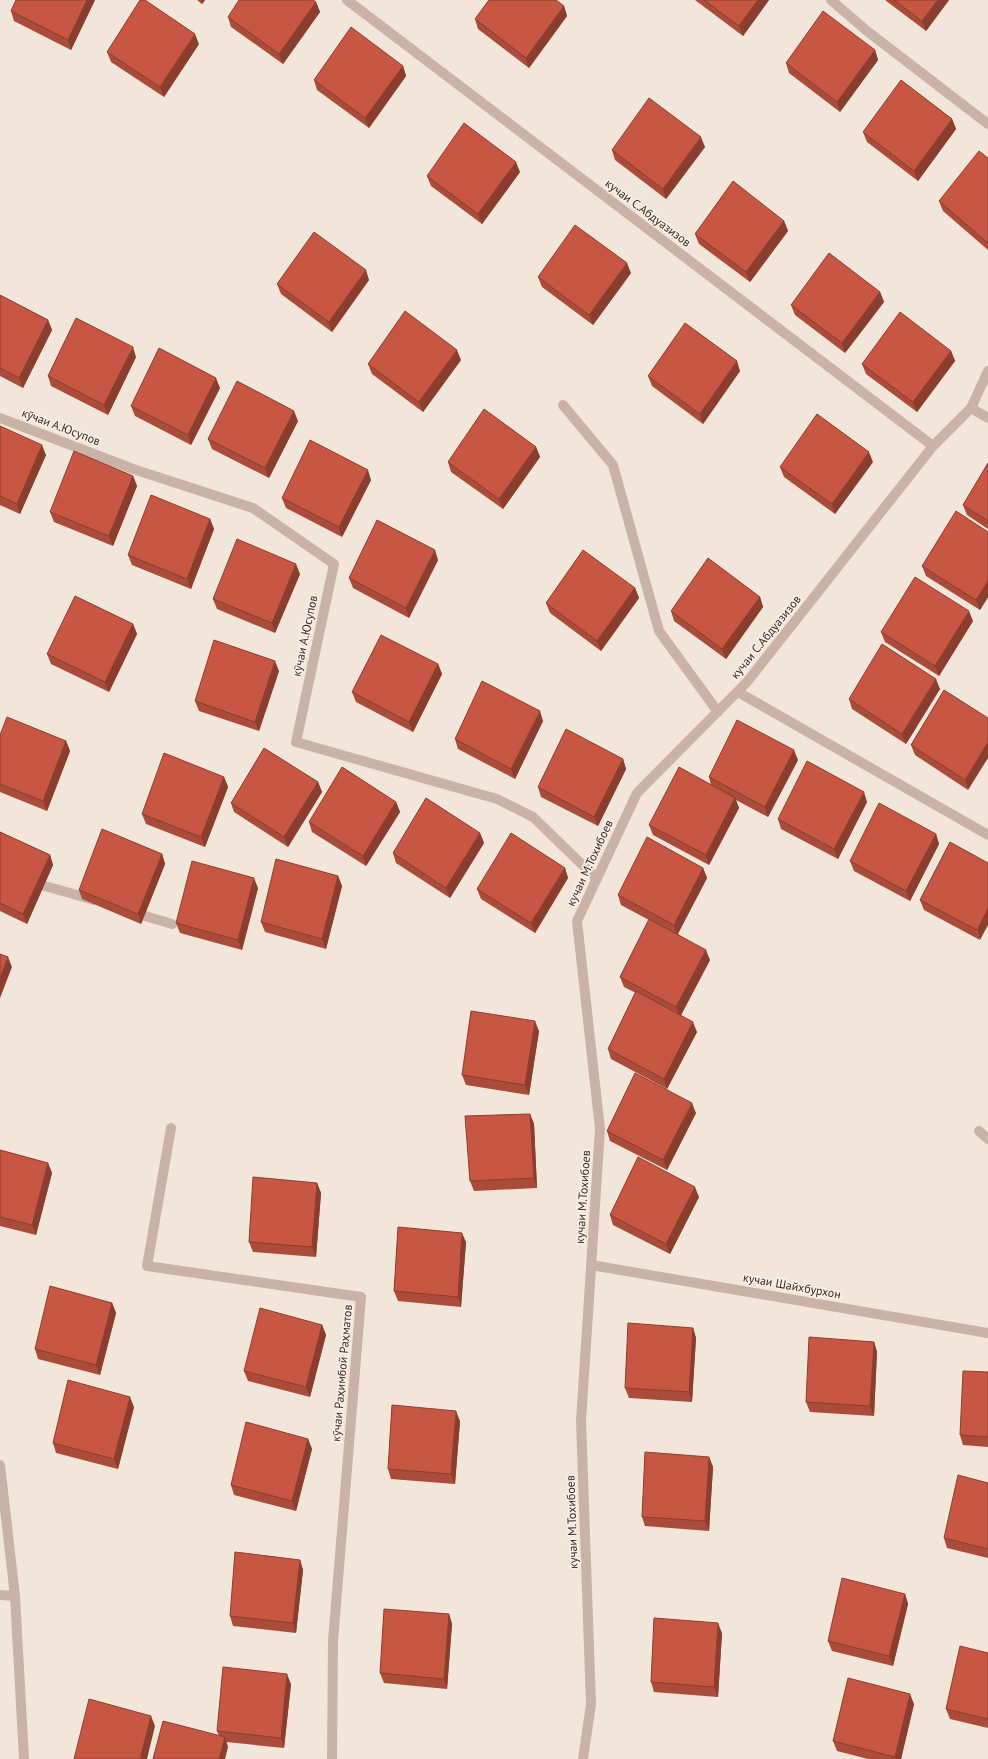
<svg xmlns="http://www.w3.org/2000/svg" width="988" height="1759" viewBox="0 0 988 1759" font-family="'PT Sans',sans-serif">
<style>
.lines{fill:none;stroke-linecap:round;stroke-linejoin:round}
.minor{stroke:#cab3a6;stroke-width:10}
.wall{fill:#ab4b39}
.shaded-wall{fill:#8b3d2e}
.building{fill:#c75742;stroke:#8b3d2e}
.labels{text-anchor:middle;stroke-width:3.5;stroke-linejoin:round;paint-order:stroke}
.street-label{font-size:12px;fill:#362a27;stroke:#f9efe6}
</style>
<rect width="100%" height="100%" fill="#f2e5da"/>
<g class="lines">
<!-- minor -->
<path class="minor" d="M347 0 933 446
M831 0 867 31 988 124
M563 405 613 465 659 631 718 712
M971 408 988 418
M0 418 133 469 253 508 334 564 296 742 497 799 533 817 597 879
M738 692 988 835
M31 882 94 900
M132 912 172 924
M171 1128 147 1266 361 1297 333 1641 332 1759
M979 1131 988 1139
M591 1265 988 1333
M0 1465 15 1596
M0 1595 15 1596 24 1759
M583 1759 591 1704 581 1421 600 1129 577 921 637 793 747 682 933 446 971 408 988 371"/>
</g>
<!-- wall -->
<path class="wall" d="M16 0H95L71 50 14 21 11 11Z
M197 0H205L202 4Z
M695 0H769L743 36Z
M885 0H949L926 31Z
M316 2 320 12 283 64 231 27 228 17Z
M564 6 567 16 529 68 478 29 475 19Z
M199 44 164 97 111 62 107 52Z
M875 50 878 60 840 112 789 73 786 63Z
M403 66 406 76 369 128 317 90 314 80Z
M952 119 956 129 918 181 867 142 863 132Z
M705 147 666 199 615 160 612 150Z
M988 158V250L943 211 939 201Z
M520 172 482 224 431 186 427 176Z
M784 221 788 231 750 282 699 244 695 234Z
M631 273 593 325 542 287 538 277Z
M369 280 332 332 281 294 277 284Z
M880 292 884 302 845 353 795 315 791 305Z
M0 295 48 320 52 330 23 388 0 376Z
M951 351 955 361 917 412 866 374 862 364Z
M136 357 108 415 51 386 48 376Z
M461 360 423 412 372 374 368 364Z
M740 371 703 424 652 386 648 376Z
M220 388 191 445 135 416 131 406Z
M298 421 269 478 212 449 208 439Z
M0 426 46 455 20 514 0 505Z
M536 447 540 457 503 509 451 472 448 462Z
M873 462 835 514 784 477 780 467Z
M988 463V529L967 515 963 505Z
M133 476 137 486 113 546 54 522 50 512Z
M371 480 342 537 286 508 282 498Z
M210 519 214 529 191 589 132 565 128 555Z
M988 532V597L980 610 926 576 922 566Z
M438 560 409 618 353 588 349 578Z
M300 574 275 633 217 609 213 599Z
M635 588 639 598 601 651 550 613 546 603Z
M760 597 763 607 726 659 674 621 671 611Z
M973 621 939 676 885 642 881 632Z
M133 624 137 634 109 692 51 664 47 654Z
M438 664 442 674 413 732 356 702 352 692Z
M279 671 259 731 199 711 195 701Z
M940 689 906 744 852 709 849 699Z
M944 690 968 790 915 755 911 745Z
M543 721 515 779 458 749 455 739Z
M0 735 66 741 70 751 47 811 0 792Z
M623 759 626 769 598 826 541 797 538 787Z
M798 760 768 817 736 800 739 808 709 865 653 835 649 825 711 785 709 777Z
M224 777 228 787 205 847 146 824 142 814Z
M318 782 322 792 288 847 234 812 231 803Z
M396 802 400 812 366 866 312 832 309 822Z
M867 802 838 859 781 829 778 819Z
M0 832 50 855 53 865 27 924 0 911Z
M480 833 484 843 450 898 396 863 393 853Z
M936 834 939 844 910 901 854 871 850 861Z
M950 842 980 940 924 910 920 900Z
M162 854 165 864 141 924 82 899 79 890Z
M565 868 568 878 535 933 481 899 477 889Z
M703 868 707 878 678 934 710 960 681 1015 697 1032 667 1089 611 1059 608 1049 636 993 624 987 620 977 649 920 621 905 618 895Z
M338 876 342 886 326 949 265 932 261 922Z
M258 888 242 950 180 933 176 923Z
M539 1031 529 1095 466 1085 462 1075Z
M696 1113 667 1170 610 1141 607 1131Z
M530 1114 534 1124 537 1188 474 1191 470 1181Z
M0 1150 48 1163 52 1173 36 1235 0 1226Z
M317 1183 321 1193 316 1257 253 1252 249 1242Z
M699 1197 670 1254 613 1225 610 1215Z
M466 1242 461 1307 398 1301 394 1291Z
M112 1303 116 1313 100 1375 38 1359 35 1349Z
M322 1325 326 1335 310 1397 248 1381 244 1371Z
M693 1328 696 1338 692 1402 629 1398 625 1388Z
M874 1342 877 1352 874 1416 810 1412 806 1402Z
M988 1372V1447L963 1445 960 1435Z
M134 1407 118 1469 56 1453 53 1443Z
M460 1421 455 1484 391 1479 388 1469Z
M308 1439 312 1449 296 1511 234 1495 231 1485Z
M709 1457 713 1467 709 1531 645 1526 642 1517Z
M988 1483V1558L947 1548 944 1538Z
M300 1560 303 1570 296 1633 233 1626 230 1616Z
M905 1594 908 1604 893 1666 832 1651 828 1641Z
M449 1614 452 1624 447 1689 384 1683 380 1673Z
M722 1633 718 1697 654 1692 651 1682Z
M988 1653V1728L950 1719 946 1709Z
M291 1684 284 1748 226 1742 228 1747 219 1736 217 1731Z
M914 1704 901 1759H868L837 1751 833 1741Z"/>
<!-- shaded-wall -->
<path class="shaded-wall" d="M87 0H95L71 50 68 40Z
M201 0H205L202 4Z
M758 0H769L743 36 739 26Z
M938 0H949L926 31 922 21Z
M316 2 320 12 283 64 279 54Z
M564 6 567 16 529 68 526 58Z
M195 34 199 44 164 97 160 87Z
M875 50 878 60 840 112 837 102Z
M403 66 406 76 369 128 365 118Z
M952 119 956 129 918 181 914 171Z
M701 137 705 147 666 199 663 189Z
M516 162 520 172 482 224 478 214Z
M784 221 788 231 750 282 746 272Z
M627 263 631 273 593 325 589 315Z
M366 270 369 280 332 332 329 322Z
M880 292 884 302 845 353 842 343Z
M48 320 52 330 23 388 19 378Z
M133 347 136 357 108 415 104 405Z
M457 350 461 360 423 412 419 402Z
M951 351 955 361 917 412 913 402Z
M737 361 740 371 703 424 700 414Z
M216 378 220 388 191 445 188 435Z
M294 411 298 421 269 478 265 468Z
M42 445 46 455 20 514 17 504Z
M536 447 540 457 503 509 499 499Z
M869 452 873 462 835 514 832 504Z
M368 470 371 480 342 537 339 527Z
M133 476 137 486 113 546 109 536Z
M210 519 214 529 191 589 187 579Z
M435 550 438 560 409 618 406 608Z
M296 564 300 574 275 633 272 623Z
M988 581V597L980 610 976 600Z
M635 588 639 598 601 651 597 641Z
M760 597 763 607 726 659 722 649Z
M969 611 973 621 939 676 935 666Z
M133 624 137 634 109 692 105 682Z
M275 661 279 671 259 731 255 722Z
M438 664 442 674 413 732 409 722Z
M936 679 940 689 906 744 902 734Z
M540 711 543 721 515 779 511 769Z
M66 741 70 751 47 811 43 801Z
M988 742V758L968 790 965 780Z
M794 750 798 760 768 817 765 807Z
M623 759 626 769 598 826 594 817Z
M224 777 228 787 205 847 201 837Z
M318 782 322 792 288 847 284 837Z
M864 792 867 802 838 859 834 849Z
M735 798 739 808 709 865 706 855Z
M396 802 400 812 366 866 363 856Z
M480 833 484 843 450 898 446 888Z
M936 834 939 844 910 901 906 891Z
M162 854 165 864 141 924 138 914Z
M50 855 53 865 27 924 23 914Z
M565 868 568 878 535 933 531 923Z
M703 868 707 878 677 935 674 925Z
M338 876 342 886 326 949 322 939Z
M254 878 258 888 242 950 238 940Z
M988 908V925L980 940 977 930Z
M706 950 710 960 680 1017 676 1007Z
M8 957 12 967 0 998V978Z
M535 1021 539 1031 529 1095 525 1085Z
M693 1022 697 1032 667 1089 664 1079Z
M692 1103 696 1113 667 1170 663 1160Z
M530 1114 534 1124 537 1188 534 1178Z
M48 1163 52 1173 36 1235 32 1225Z
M317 1183 321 1193 316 1257 312 1247Z
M695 1187 699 1197 670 1254 666 1244Z
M462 1233 466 1242 461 1307 458 1297Z
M112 1303 116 1313 100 1375 96 1365Z
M322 1325 326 1335 310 1397 306 1387Z
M693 1328 696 1338 692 1402 689 1392Z
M874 1342 877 1352 874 1416 870 1406Z
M130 1397 134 1407 118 1469 114 1459Z
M456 1411 460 1421 455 1484 451 1474Z
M308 1439 312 1449 296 1511 292 1501Z
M709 1457 713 1467 709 1531 705 1521Z
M300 1560 303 1570 296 1633 293 1623Z
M905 1594 908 1604 893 1666 889 1656Z
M449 1614 452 1624 447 1689 444 1679Z
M718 1623 722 1633 718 1697 714 1687Z
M287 1674 291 1684 284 1748 281 1738Z
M910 1694 914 1704 901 1759H896L895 1757Z
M151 1716 155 1726 147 1759H140Z
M225 1737 228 1747 225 1759H219Z"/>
<!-- building -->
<path class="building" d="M16 0H87L68 40 11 11Z
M140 0H145L195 34 160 87 107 52Z
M239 0H313L316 2 279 54 228 17Z
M489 0H556L564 6 526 58 475 19Z
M704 0H758L739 26Z
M894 0H938L922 21Z
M823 11 875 50 837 102 786 63Z
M351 27 403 66 365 118 314 80Z
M901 80 952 119 914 171 863 132Z
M649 98 701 137 663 189 612 150Z
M464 123 516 162 478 214 427 176Z
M979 151 988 158V243L939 201Z
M733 181 784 221 746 272 695 234Z
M575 225 627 263 589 315 538 277Z
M314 232 366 270 329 322 277 284Z
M829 253 880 292 842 343 791 305Z
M0 295 48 320 19 378 0 368Z
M405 311 457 350 419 402 368 364Z
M900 312 951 351 913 402 862 364Z
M76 318 133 347 104 405 48 376Z
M685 323 737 361 700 414 648 376Z
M159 348 216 378 188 435 131 406Z
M237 381 294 411 265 468 208 439Z
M484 409 536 447 499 499 448 462Z
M817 414 869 452 832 504 780 467Z
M0 426 42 445 17 504 0 496Z
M310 440 368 470 339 527 282 498Z
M74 451 133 476 109 536 50 512Z
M988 463V521L963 505Z
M151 495 210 519 187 579 128 555Z
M956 511 988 532V581L976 600 922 566Z
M377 520 435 550 406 608 349 578Z
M237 539 296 564 272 623 213 599Z
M583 550 635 588 597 641 546 603Z
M708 558 760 597 722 649 671 611Z
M915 577 969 611 935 666 881 632Z
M75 596 133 624 105 682 47 654Z
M381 635 438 664 409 722 352 692Z
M214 640 275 661 255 722 195 701Z
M882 644 936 679 902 734 849 699Z
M482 681 540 711 511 769 455 739Z
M944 690 988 718V742L965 780 911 745Z
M7 717 66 741 43 801 0 784V735Z
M737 720 794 750 765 807 709 777Z
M566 729 623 759 594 817 538 787Z
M264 748 318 782 284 837 231 803Z
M164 753 224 777 201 837 142 814Z
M807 761 864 792 834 849 778 819Z
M342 767 396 802 363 856 309 822Z
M679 767 735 798 706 855 649 825Z
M426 798 480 833 446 888 393 853Z
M879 803 936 834 906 891 850 861Z
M102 829 162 854 138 914 79 890Z
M0 832 50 855 23 914 0 903Z
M511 833 565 868 531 923 477 889Z
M647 837 703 868 674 925 618 895Z
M950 842 988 863V908L977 930 920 900Z
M276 859 338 876 322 939 261 922Z
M192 861 254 878 238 940 176 923Z
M649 919 706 950 676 1007 620 977Z
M0 954 8 957 0 978Z
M636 991 693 1022 664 1079 608 1049Z
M471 1011 535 1021 525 1085 462 1075Z
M635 1073 692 1103 663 1160 607 1131Z
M530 1114 534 1178 470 1181 465 1116Z
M0 1150 48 1163 32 1225 0 1217Z
M638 1157 695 1187 666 1244 610 1215Z
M253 1177 317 1183 312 1247 249 1242Z
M398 1227 462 1233 458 1297 394 1291Z
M50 1286 112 1303 96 1365 35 1349Z
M260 1308 322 1325 306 1387 244 1371Z
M628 1323 693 1328 689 1392 625 1388Z
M809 1337 874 1342 870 1406 806 1402Z
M963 1371 988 1372V1437L960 1435Z
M68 1380 130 1397 114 1459 53 1443Z
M392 1405 456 1411 451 1474 388 1469Z
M246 1422 308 1439 292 1501 231 1485Z
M645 1452 709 1457 705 1521 642 1517Z
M958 1475 988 1483V1549L944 1538Z
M235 1552 300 1560 293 1623 230 1616Z
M842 1578 905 1594 889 1656 828 1641Z
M384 1609 449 1614 444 1679 380 1673Z
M654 1618 718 1623 714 1687 651 1682Z
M960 1646 988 1653V1719L946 1709Z
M223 1667 287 1674 281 1738 217 1731Z
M848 1678 910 1694 895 1757 833 1741Z
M89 1699 151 1716 140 1759H74Z
M163 1721 225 1737 219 1759H153Z"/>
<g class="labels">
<!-- street labels -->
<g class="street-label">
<text transform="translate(648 213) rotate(37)" y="4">кучаи С.Абдуазизов</text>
<text transform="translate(61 427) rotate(21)" y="4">кӯчаи А.Юсупов</text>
<text transform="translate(305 636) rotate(-78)" y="4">кӯчаи А.Юсупов</text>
<text transform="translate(766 637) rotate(-51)" y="4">кучаи С.Абдуазизов</text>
<text transform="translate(590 863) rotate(-65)" y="4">кучаи М.Тохибоев</text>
<text transform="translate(583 1197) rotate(-86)" y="4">кучаи М.Тохибоев</text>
<text transform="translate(792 1286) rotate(10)" y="4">кучаи Шайхбурхон</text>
<text transform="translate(342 1373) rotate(-85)" y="4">кӯчаи Раҳимбой Раҳматов</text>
<text transform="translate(572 1522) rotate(-92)" y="4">кучаи М.Тохибоев</text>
</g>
</g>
</svg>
